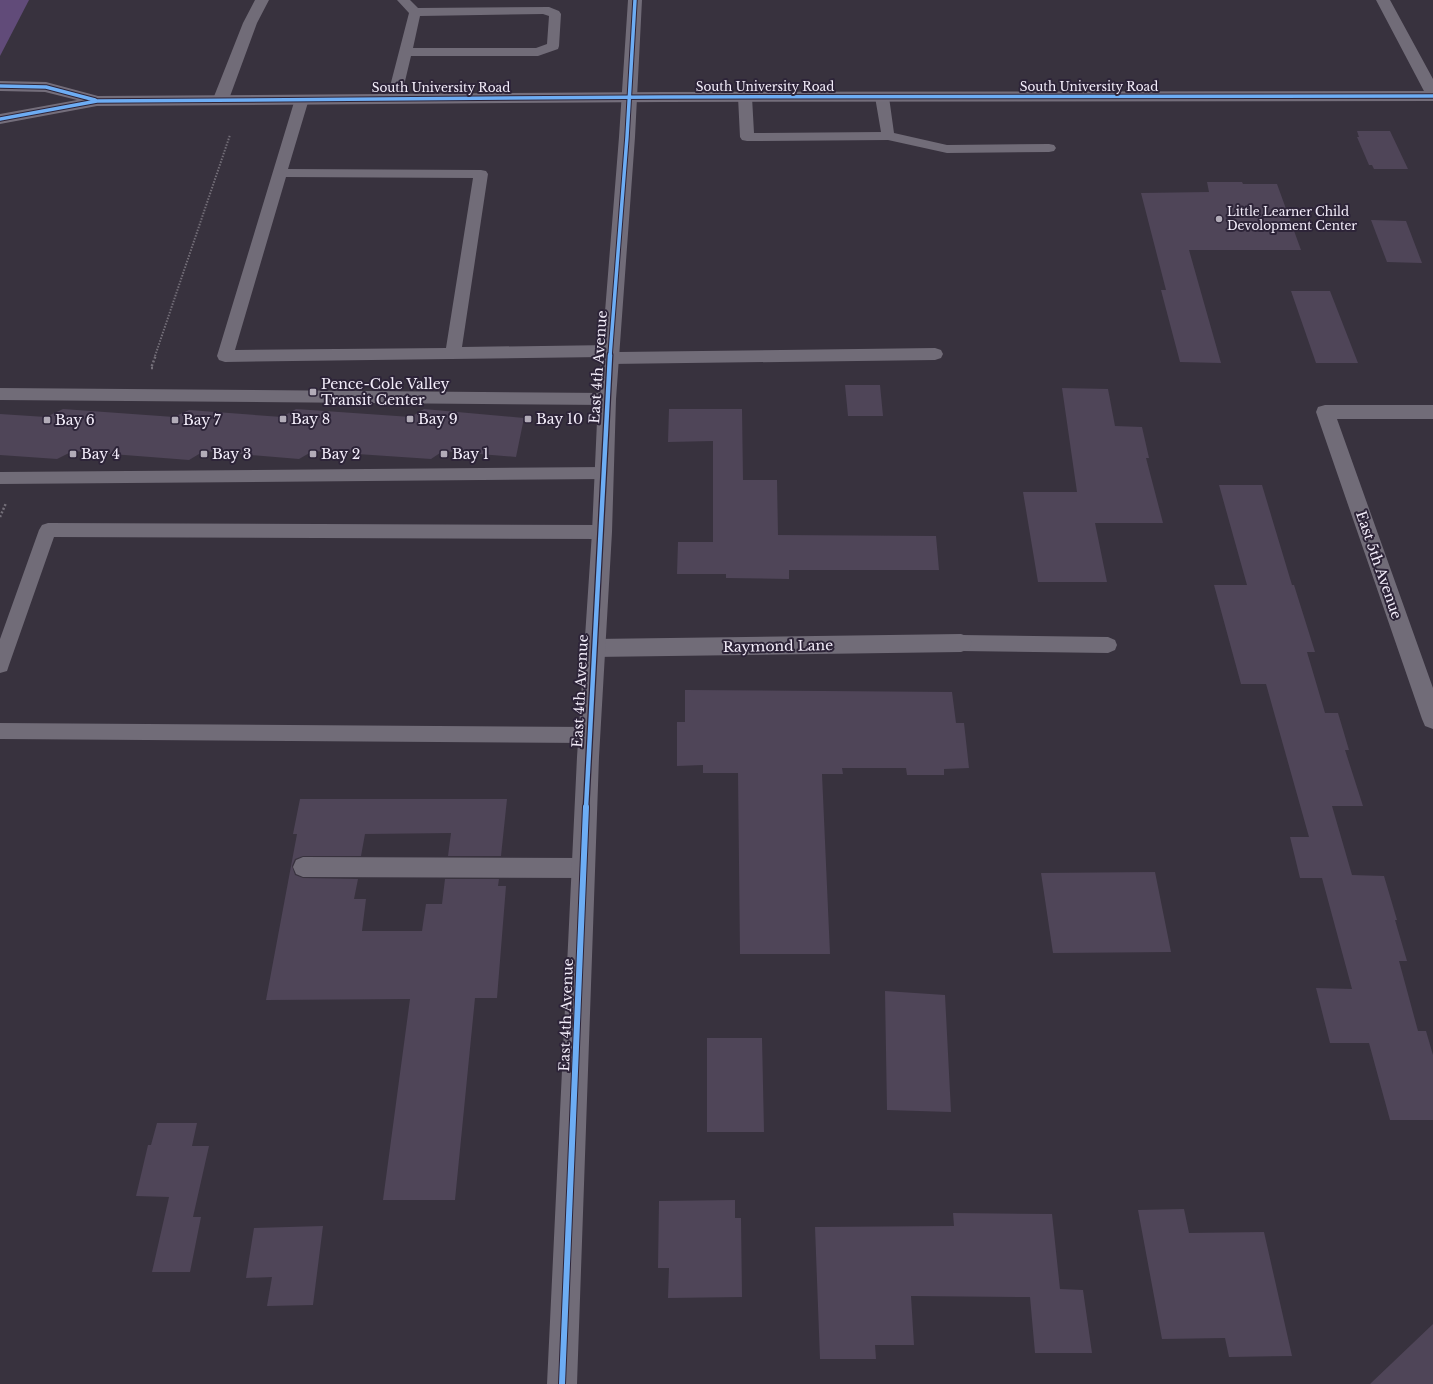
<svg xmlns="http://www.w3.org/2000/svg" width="1433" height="1384" viewBox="0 0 1433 1384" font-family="'Libre Baskerville',serif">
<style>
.green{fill:#614b79}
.building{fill:#4f4558}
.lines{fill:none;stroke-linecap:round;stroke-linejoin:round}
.path-far1{stroke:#736e78;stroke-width:2;stroke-dasharray:1.5 1.5;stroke-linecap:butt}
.path{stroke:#736e78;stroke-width:2.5;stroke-dasharray:2 2;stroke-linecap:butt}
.service{fill:#716c78;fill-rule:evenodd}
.minor{fill:#716c78;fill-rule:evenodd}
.tertiary{fill:#716c78;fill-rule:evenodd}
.secondary{fill:#746e7b;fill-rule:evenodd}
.cycleway-far2-casing{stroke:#2d2438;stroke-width:5.5}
.cycleway-far1-casing{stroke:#2d2438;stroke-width:7}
.cycleway-casing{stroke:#2d2438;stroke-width:8}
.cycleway-far2{stroke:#6dadf4;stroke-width:3.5}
.cycleway-far1{stroke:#6dadf4;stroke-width:4.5}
.cycleway{stroke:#6dadf4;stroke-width:6}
.poi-dot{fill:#b2acb8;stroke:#2d2438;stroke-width:1.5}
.labels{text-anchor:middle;stroke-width:4;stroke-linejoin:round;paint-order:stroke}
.far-street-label{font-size:12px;fill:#f3edfa;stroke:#2d2438}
.far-poi-label{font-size:12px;fill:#f3edfa;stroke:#2d2438;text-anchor:start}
.street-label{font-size:14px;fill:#f3edfa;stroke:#2d2438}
.poi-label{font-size:14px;fill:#f3edfa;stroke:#2d2438;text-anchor:start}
</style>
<rect width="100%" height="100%" fill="#38323e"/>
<!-- green -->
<path class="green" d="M0 0H29L0 56Z"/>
<!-- building -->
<path class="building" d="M1357 131H1390L1408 169H1374L1372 165H1369L1357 137H1359Z
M1207 182H1242L1243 184H1277L1301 250H1189L1221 363 1180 362 1161 290H1166L1141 193 1209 192Z
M1371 220 1406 221 1422 263 1387 262Z
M1291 291H1330L1358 363H1316Z
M845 385H880L883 416H848Z
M1062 388 1108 389 1115 426 1142 427 1149 458H1146L1163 523H1095L1107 582H1038L1023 492H1077Z
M63 409 174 417 189 410 282 417 296 409 411 417 424 409 524 418 516 457 443 451 431 459 313 451 299 459 204 451 189 460 73 451 57 459 0 455V414L46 417Z
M669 409H742L743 480H777L778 535 936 536 939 570H789V579L726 578V574H677L678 542H713V441L668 442Z
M1219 485H1262L1292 585H1294L1315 652H1307L1325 713H1338L1349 750H1345L1363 806H1332L1352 875 1384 876 1397 920H1395L1407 961H1399L1418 1031H1426L1433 1055V1120H1390L1369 1043H1330L1316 988 1352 989 1322 878H1300L1290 837H1309L1266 684H1241L1214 585H1247Z
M685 690 952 692 956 723H964L969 768 944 769V775H907L906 768H842L843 774H822L830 954H740L738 773H703V765L677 766V722H685Z
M300 799H507L501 856H448L451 833 365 834 361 856H303L295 859 292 866 295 875 303 878 358 879 354 899H366L362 931H422L426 904H442L445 879H499L498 886H506L497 998H475L455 1200H383L410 999 266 1000 297 834H293Z
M1155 872 1171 952 1053 953 1041 873Z
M885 991 945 995 951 1112 887 1110Z
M707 1038H762L764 1132H707Z
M157 1123H197L192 1146H209L193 1217H201L190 1272H152L169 1197 136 1196 148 1145H151Z
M735 1200V1218H741L742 1297 668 1298 669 1268H658L659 1201Z
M1184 1209 1189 1233 1264 1232 1292 1356 1229 1357 1225 1338 1162 1339 1138 1210Z
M953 1213 1052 1214 1060 1289 1083 1290 1092 1353H1035L1030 1297 911 1296 914 1345H875L876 1359H820L815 1227 954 1226Z
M323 1226 313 1305 267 1306 272 1277 246 1278 254 1228Z
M1433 1324V1384H1370Z"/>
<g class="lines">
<!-- path-far1 -->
<path class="path-far1" d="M155 356 230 135"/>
<!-- path -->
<path class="path" d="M153 368H151L156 355
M0 517 6 503"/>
<!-- service -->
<path class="service" d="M397 0H410L418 8 549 7 559 11 561 14 559 46 558 49 538 56H411L401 98 399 101H389L387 98 409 13ZM543 14 549 16 547 44 536 48H413L420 16Z
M745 93 750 94 752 97 754 133 881 132 875 97 877 94H887L889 97 894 133 947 145 1049 144 1054 145 1056 148 1054 151 1049 152 947 153 888 140 747 141 742 140 740 137 738 97 740 94Z
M302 95 307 96 309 99 288 169 481 170 486 171 488 174 462 347 611 345 617 347 618 352 935 348 941 350 943 354 941 358 935 360 610 364 604 362 603 357 225 362 219 360 217 356 295 99 297 96ZM286 177 473 178 446 348 235 350Z
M0 388 607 393 613 395 615 399 613 403 607 405 0 400Z
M605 467 611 468 613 473 611 478 605 479 0 484V472Z
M48 523 602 525 608 527 611 532 608 537 602 539 54 537 9 665 7 671 0 673V639L39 530 42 525Z
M961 635 1108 637 1115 640 1117 645 1115 650 1108 653 961 651 954 648 952 643 954 638Z
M0 723 589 727 596 729 599 735 596 741 589 743 0 739Z
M303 857 584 858 591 861 594 868 591 875 584 878 303 877 296 874 293 867 296 860Z"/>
<!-- minor -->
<path class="minor" d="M255 0H269L257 23 229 99 226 102 221 104 216 102 213 99 243 23Z
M1376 0H1390L1433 79V98L1428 96 1425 93Z
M1325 405H1433V419H1337L1433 688V729L1425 726 1422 719 1316 412 1318 407Z
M961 634 969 637 972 643 969 649 961 652 594 657 586 654 583 648 586 642 594 639Z"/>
<!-- tertiary -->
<path class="tertiary" d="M628 0H642L635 137 616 399 612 532 599 757 577 1384H547L577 757 592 532 598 399 619 137Z"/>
<!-- secondary -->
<path class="secondary" d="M0 81 46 82 98 96 664 92 1433 91V101L664 102 97 106 0 124V114L77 100 45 92 0 91Z"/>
<!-- cycleway-far2 casing -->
<g class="cycleway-far2-casing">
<path id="cycleway-far2" d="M0 86 46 87 95 100
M0 119 97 101 664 97 1433 96
M610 356 627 137 635 0"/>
</g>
<!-- cycleway-far1 casing -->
<g class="cycleway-far1-casing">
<path id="cycleway-far1" d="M586 808 610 355"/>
</g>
<!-- cycleway casing -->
<g class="cycleway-casing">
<path id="cycleway" d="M562 1384 586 807"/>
</g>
<!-- cycleway-far2 -->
<use href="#cycleway-far2" class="cycleway-far2"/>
<!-- cycleway-far1 -->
<use href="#cycleway-far1" class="cycleway-far1"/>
<!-- cycleway -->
<use href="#cycleway" class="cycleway"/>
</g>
<!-- markers -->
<g class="poi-dot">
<circle cx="1219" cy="219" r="4"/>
<rect x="309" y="388" width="8" height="8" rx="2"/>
<rect x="279" y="415" width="8" height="8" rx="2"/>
<rect x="406" y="415" width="8" height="8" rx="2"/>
<rect x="524" y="415" width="8" height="8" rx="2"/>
<rect x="43" y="416" width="8" height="8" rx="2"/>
<rect x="171" y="416" width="8" height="8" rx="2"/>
<rect x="69" y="450" width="8" height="8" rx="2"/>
<rect x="200" y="450" width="8" height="8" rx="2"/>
<rect x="309" y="450" width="8" height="8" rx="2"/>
<rect x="440" y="450" width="8" height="8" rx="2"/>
</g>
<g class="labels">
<!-- far-street labels -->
<g class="far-street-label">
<text x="765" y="91">South University Road</text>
<text x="1089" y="91">South University Road</text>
<text x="441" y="92">South University Road</text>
</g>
<!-- far-poi labels -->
<g class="far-poi-label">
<text x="1227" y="216">Little Learner Child<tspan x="1227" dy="14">Devolopment Center</tspan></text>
</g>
<!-- street labels -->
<g class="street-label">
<text transform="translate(598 367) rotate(-86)" y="5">East 4th Avenue</text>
<text transform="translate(1379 565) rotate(71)" y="5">East 5th Avenue</text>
<text transform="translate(778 646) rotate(-1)" y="5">Raymond Lane</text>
<text transform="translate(580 691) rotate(-87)" y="5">East 4th Avenue</text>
<text transform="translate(566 1015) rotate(-88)" y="5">East 4th Avenue</text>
</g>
<!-- poi labels -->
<g class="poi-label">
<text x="321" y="389">Pence-Cole Valley<tspan x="321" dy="16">Transit Center</tspan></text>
<text x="291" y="424">Bay 8</text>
<text x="418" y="424">Bay 9</text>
<text x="536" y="424">Bay 10</text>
<text x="55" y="425">Bay 6</text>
<text x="183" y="425">Bay 7</text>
<text x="81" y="459">Bay 4</text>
<text x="212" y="459">Bay 3</text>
<text x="321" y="459">Bay 2</text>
<text x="452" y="459">Bay 1</text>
</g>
</g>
</svg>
